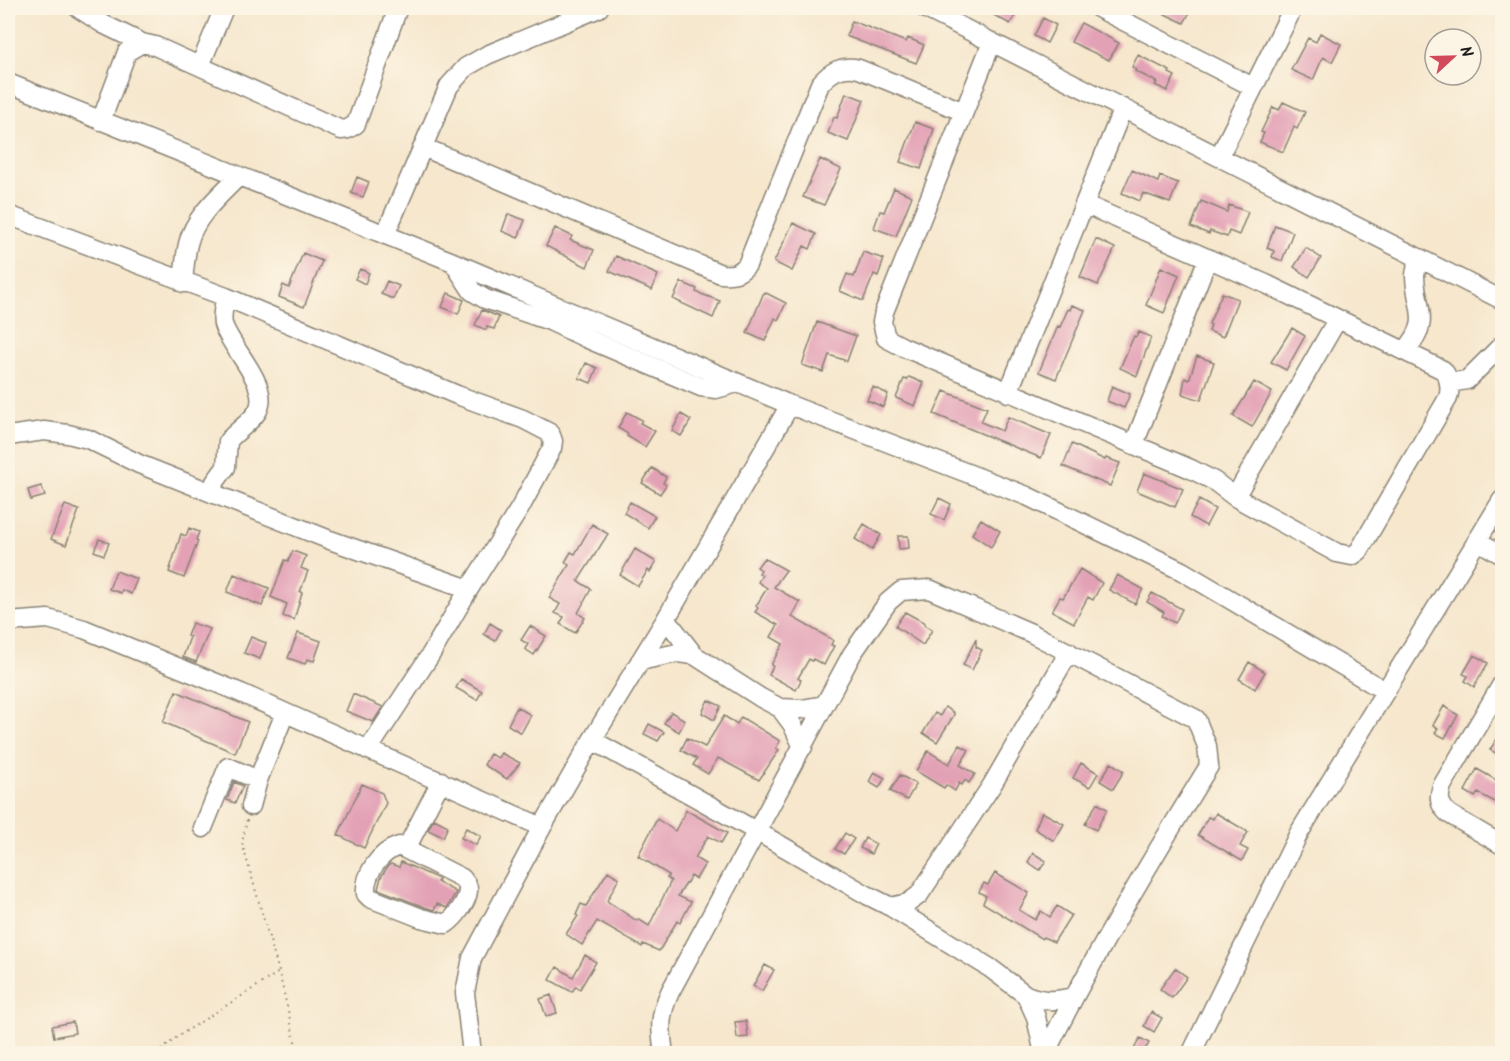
<svg xmlns="http://www.w3.org/2000/svg" width="1510" height="1061" viewBox="0 0 1510 1061" font-family="Kalam,sans-serif">
<style>
.building{fill:#e3a1b6}
.lines{fill:none;stroke-linecap:round;stroke-linejoin:round}
.minor-casing{stroke:#898274;stroke-width:21}
.path{stroke:#898274;stroke-width:2;stroke-dasharray:1.5 4.5;stroke-linecap:butt}
.minor{stroke:#fff;stroke-width:18}
</style>
<rect width="100%" height="100%" fill="#fcf5e5"/>
<filter id="ink" filterUnits="userSpaceOnUse"><feTurbulence type="fractalNoise" baseFrequency=".0167" numOctaves="2"/><feDisplacementMap in="SourceGraphic" scale="12" xChannelSelector="R" yChannelSelector="G"/><feConvolveMatrix kernelMatrix="1 2 1 2 8 2 1 2 1" color-interpolation-filters="sRGB"/></filter>
<filter id="wash" filterUnits="userSpaceOnUse"><feTurbulence type="fractalNoise" baseFrequency=".008" numOctaves="4" result="noise"/><feDisplacementMap in="SourceGraphic" scale="24" xChannelSelector="R" yChannelSelector="G"/><feGaussianBlur stdDeviation="1.35" result="paint"/><feColorMatrix in="noise" values="0 0 0 0 0 0 0 0 0 0 0 0 0 0 0 0 0 1.4 0 .05"/><feComposite in="paint" operator="in"/></filter>
<g filter="url(#wash)">
<rect width="100%" height="100%" fill="#f6e7cd"/>
<g id="blocks">
<!-- building -->
<path class="building" d="M981 8H1020L1010 24Z
M1152 8H1192L1184 23Z
M1043 18 1056 25 1047 43 1034 36Z
M852 21 906 42 908 38 924 45 916 63 846 36Z
M1081 23 1119 43 1109 60 1071 42Z
M1320 33 1341 44 1332 62 1323 57 1313 80 1291 70 1308 38 1316 42Z
M1138 55 1170 71 1169 73 1175 76 1167 91 1155 85 1157 82 1135 71 1136 70 1132 67Z
M846 93 864 100 848 141 828 133 834 117 837 118Z
M1283 102 1305 112 1297 129 1294 127 1283 152 1260 142 1264 133 1261 132 1273 107 1279 110Z
M915 122 934 129 921 169 900 162Z
M820 159 841 169 824 205 803 197Z
M1132 170 1158 182 1160 176 1178 183 1170 203 1143 193 1140 201 1122 193Z
M357 177 369 182 363 197 351 193Z
M894 188 912 196 896 236 874 228 880 211 884 212Z
M1201 201 1227 212 1229 205 1248 212 1239 235 1229 231 1227 237 1210 231 1209 234 1191 227Z
M508 214 525 220 518 238 502 231Z
M793 223 816 234 810 249 804 246 792 271 774 262Z
M1275 225 1293 232 1282 261 1272 257 1274 251 1267 248Z
M555 228 572 236 570 240 594 250 587 267 546 246Z
M1096 239 1115 248 1098 285 1080 277Z
M1306 248 1321 258 1309 277 1294 267Z
M863 252 884 259 878 276 874 274 863 301 840 291 847 274 854 277Z
M303 253 322 261 304 307 279 297 283 285 289 288Z
M616 256 658 275 652 290 609 271Z
M1161 267 1179 275 1164 313 1146 305Z
M360 269 369 273 365 284 355 279Z
M387 281 399 286 393 299 381 294Z
M681 282 697 289 696 292 720 301 713 318 673 299Z
M764 292 786 303 778 320 775 318 765 341 747 333Z
M448 293 464 300 458 314 442 307Z
M1222 293 1238 299 1223 337 1209 331 1211 325 1209 324Z
M1072 305 1085 310 1056 379 1039 372 1058 326 1060 327 1068 309 1070 310Z
M482 310 499 317 494 329 487 327 486 330 475 325Z
M817 322 856 336 847 361 829 355 823 372 802 365Z
M1292 328 1305 336 1286 370 1271 362Z
M1139 332 1151 337 1137 376 1120 368 1134 336 1136 337Z
M1197 356 1214 362 1201 400 1182 394 1185 378 1189 380Z
M586 363 597 368 591 383 579 378Z
M909 377 924 383 915 406 896 398 904 379 907 380Z
M1254 382 1272 392 1252 427 1233 416Z
M1112 386 1130 394 1124 408 1107 401Z
M873 387 888 394 883 407 867 400Z
M944 391 987 408 981 422 1002 431 1008 417 1051 435 1041 458 934 414Z
M627 412 642 420 640 423 655 431 645 447 627 436 628 434 618 428Z
M681 414 691 420 681 436 672 431Z
M1072 444 1105 460 1106 458 1120 463 1110 486 1063 466Z
M652 468 666 477 663 483 666 485 660 494 642 483Z
M1144 473 1183 489 1175 507 1137 491Z
M41 486 45 496 31 500 28 490Z
M939 498 951 504 944 520 931 514Z
M1199 500 1215 509 1206 526 1190 517Z
M630 502 655 516 648 528 624 513Z
M65 505 79 510 66 545 51 539Z
M981 519 1000 531 991 547 972 534Z
M592 524 608 534 578 581 591 589 578 613 585 618 575 633 560 624 564 617 555 613 560 604 549 598 569 565 565 562 571 552 575 554Z
M864 524 881 535 872 550 855 539Z
M189 528 199 532 196 540 198 541 184 578 169 572 181 534 186 536Z
M898 536H908L909 548 899 549Z
M99 539 109 543 104 555 94 551Z
M635 549 656 562 650 572 648 570 638 586 620 575Z
M293 551 306 556 301 568 308 571 300 592 302 593 294 620 283 616 287 604 271 597 285 560 288 561Z
M764 558 786 570 774 587 800 602 792 617 833 640 831 645 834 646 824 665 813 659 812 661 809 659 798 678 801 680 796 690 769 675 773 666 771 665 783 644 771 637 778 625 755 612 758 608 756 606 767 588 758 582 762 575 759 573 761 570 757 567Z
M1080 569 1102 583 1093 600 1088 597 1074 623 1052 611 1060 597 1063 598Z
M116 571 137 579 131 594 122 590 121 593 109 589Z
M234 574 269 588 262 606 227 592Z
M1117 575 1143 589 1135 604 1109 590Z
M1152 593 1182 609 1175 623 1162 616 1164 612 1147 602Z
M905 612 925 623 924 625 932 630 923 645 895 626Z
M192 623 210 629 196 662 183 657 190 637 187 636Z
M490 623 501 630 495 641 484 634Z
M530 626 546 636 534 655 525 649 528 644 521 640Z
M298 633 321 641 314 661 307 659 305 664 288 658Z
M251 637 266 643 260 659 244 653Z
M976 639V647L982 650 972 670 963 665Z
M1474 655 1488 663 1474 687 1465 681 1468 676 1463 674Z
M1249 662 1265 672 1255 689 1239 679Z
M461 679 482 691 477 700 456 688Z
M176 691 248 722 235 753 163 722Z
M353 694 383 707 373 722 346 711Z
M708 700 721 706 714 720 702 713Z
M1444 706 1458 715 1445 738 1435 733 1438 728 1433 725Z
M517 707 531 715 521 733 508 725Z
M945 707 954 713V715L937 742 923 733 935 713 940 716Z
M671 712 685 720 679 732 664 723Z
M724 716 737 724 741 717 780 741 776 748 779 750 759 780 718 758 708 774 693 765 697 759 681 750 687 738 705 747Z
M649 724 664 732 658 741 644 734Z
M1503 728V757L1490 750Z
M960 745 969 750 960 765 975 774 969 783 965 780 962 785 959 783 955 791 946 785 944 788 916 771 928 751 949 764Z
M501 753 520 763 507 779 484 765 490 754 498 758Z
M1081 763 1098 773 1090 787 1073 778Z
M1111 763 1124 771 1113 789 1100 781Z
M1477 769 1503 784V798L1499 804 1478 793 1475 797 1465 791Z
M874 772 885 778 879 788 869 782Z
M900 775 916 784 907 800 890 791Z
M234 782 243 786 235 803 227 800Z
M362 784 382 793 386 803 364 848 338 835Z
M1097 803 1107 809 1096 830 1085 824Z
M686 810 727 833 721 843 708 836 695 858 705 864 696 879 691 876 678 896 691 902 680 923 677 921 659 951 643 944 642 947 597 921 582 945 566 934 578 916 576 915 581 904 586 906 608 871 619 878 607 901 637 921 638 919 649 926 671 881 667 878 669 875 638 856 657 819 675 831Z
M1042 812 1064 824 1054 841 1035 829Z
M1216 813 1248 832 1240 846 1248 850 1242 861 1198 835 1208 817 1213 819Z
M434 819 448 826 443 837 428 830Z
M466 828 481 836 476 845 461 838Z
M845 833 854 839 844 854 835 849Z
M865 838 876 844 871 854 860 848Z
M1033 853 1046 861 1040 870 1028 862Z
M401 862 439 879 437 882 456 892 447 908 437 904 434 910 424 907 378 889 381 877 388 866 391 864 399 867Z
M995 873 1029 893 1019 910 1035 920 1041 911 1050 917 1057 906 1071 915 1054 942 1043 937 1042 939 983 903 986 896 979 892 984 883 988 885Z
M585 955 596 962 580 989 576 986 572 992 550 980 557 967 573 977Z
M765 965 774 970 762 991 753 986Z
M1175 968 1187 977 1172 998 1160 989Z
M551 995 557 1013 546 1016 540 999Z
M1151 1012 1162 1018 1154 1032 1144 1026Z
M746 1021 748 1037 737 1038 735 1022Z
M73 1022 75 1033 54 1037 52 1026Z
M1140 1038 1149 1043 1143 1053H1132Z"/>
</g>
</g>
<g filter="url(#ink)">
<use href="#blocks" fill-opacity="0" stroke="#898274" stroke-width="1.5"/>
<g class="lines">
<!-- minor casing -->
<g class="minor-casing">
<path id="minor" d="M78 8 103 24 142 43
M924 8 1502 300
M1098 8 1253 87
M992 42 884 312 882 322 886 338 903 347 1191 469 1214 481 1235 497 1337 553 1352 556 1359 551 1448 398C1451 388 1450 379 1443 370L1266 284 1084 204
M200 66 224 8
M8 83 453 262 790 405 1027 496 1182 571 1385 691
M101 121 127 52 142 43 155 46 341 130 348 129 356 124 398 8
M423 147 721 274C733 275 739 274 747 265L820 84C831 71 842 65 859 69L964 112
M1219 157 1293 8
M8 215 226 297 457 395 523 419 550 433 553 441 552 448 520 508 469 589 431 654 368 750
M385 235 449 86 466 67 487 55 599 8
M453 262 472 291 485 299 550 321 588 339 701 387 716 389 737 383
M183 283C184 270 185 257 188 244 194 217 220 195 239 176
M1405 351C1433 320 1416 310 1415 276 1415 270 1418 264 1420 258
M1449 383 1467 380 1502 345
M1008 393 1123 108
M8 436 44 431 68 434 88 439 139 464 330 540 469 589
M1134 444 1208 258
M211 492 215 482 226 467 228 441C236 431 250 423 257 412 273 387 230 348 223 324 221 315 224 306 226 297
M1235 497 1337 320
M1478 541 1502 555
M666 619 694 655 761 698 780 708 802 709 824 705
M8 622 48 619 84 629 241 693 542 827
M640 661 677 653 694 655
M1502 684 1442 786C1438 798 1439 805 1449 814L1502 845
M780 708 792 724 803 747
M592 740 756 831 867 895 891 907 990 968 1026 995 1036 1017 1044 1054
M251 806 258 780 285 713
M203 828 228 767 258 780
M399 846 462 878C465 882 469 886 468 891 467 902 455 918 446 924L421 918 370 898 366 894C364 874 380 852 399 846Z
M406 849 441 781
M891 907 908 903 919 895 992 785 1069 652
M1026 995C1044 1002 1055 1001 1073 997
M472 1054 465 993 472 958 542 827 592 740 666 619 790 405
M664 1054C660 1027 659 1016 670 992L852 654 888 602 901 591 929 589 1031 633 1196 719 1207 746 1209 766C1151 860 1094 955 1045 1054
M1191 1054 1299 833 1502 500"/>
</g>
<!-- path -->
<path class="path" d="M247 820 242 843 279 972 298 1054
M157 1054 177 1037 279 972"/>
<!-- minor -->
<use href="#minor" class="minor"/>
</g>
</g>
<!-- margin -->
<rect width="1510" height="1061" fill="none" stroke="#fcf5e5" stroke-width="30"/>
<!-- north arrow -->
<g transform="translate(1453 57) rotate(68)"><circle r="28" fill="#fcf5e5" stroke="#a29e95" stroke-width="1.5"/>
<path d="M0-4.5L10 22L0 15L-10 22Z" fill="#d1495b"/>
<text y="-9" font-size="16" font-weight="bold" text-anchor="middle" fill="#1c1c1c">N</text>
</g>
</svg>
